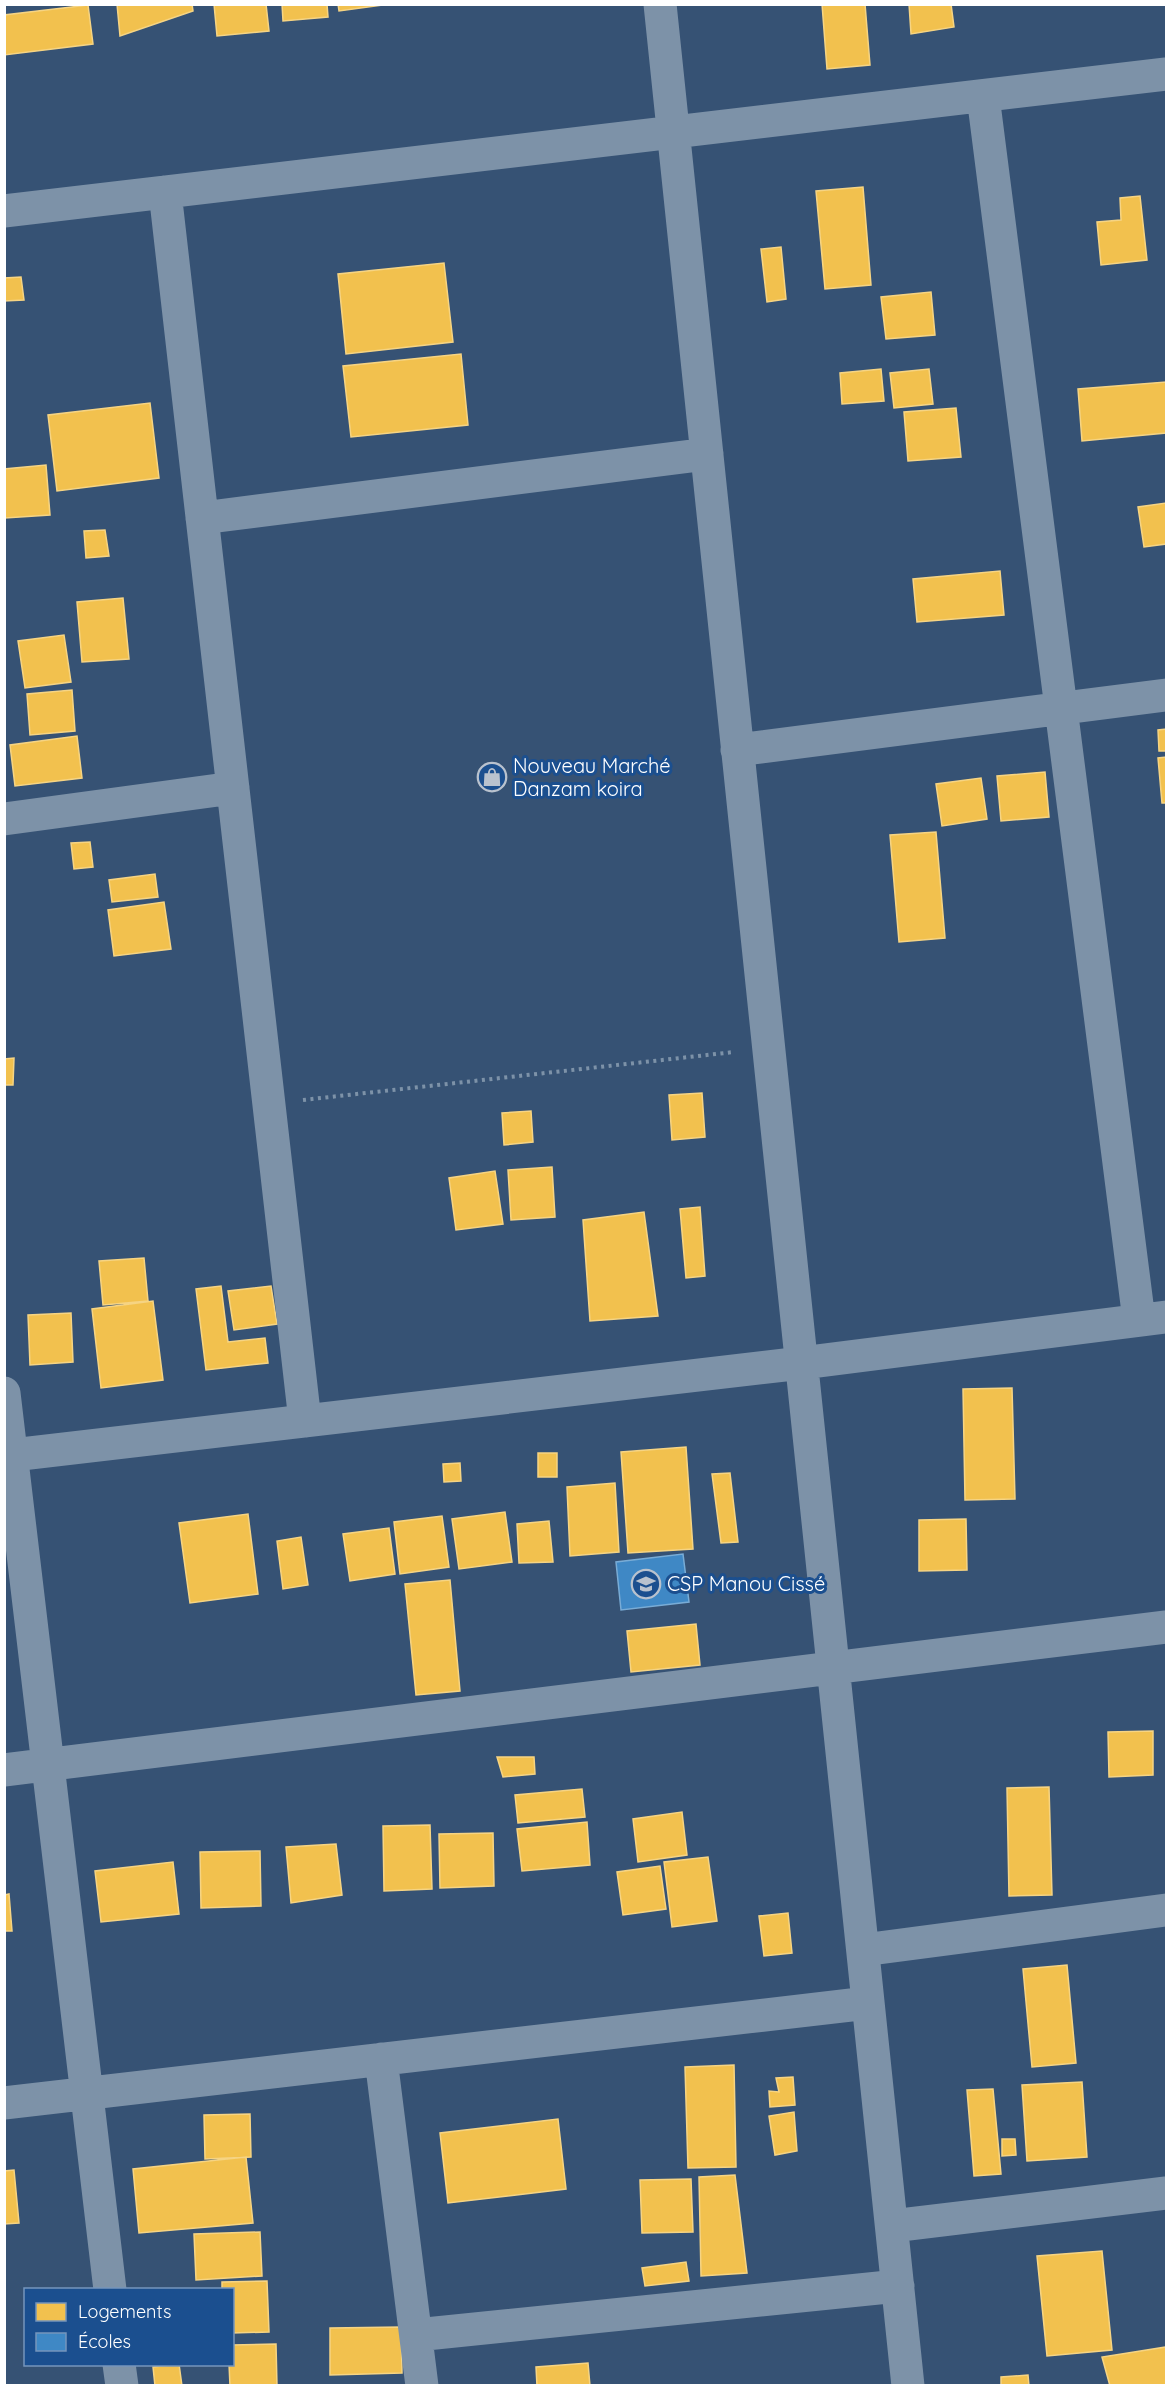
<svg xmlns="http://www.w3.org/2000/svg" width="1171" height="2390" viewBox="0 0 1171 2390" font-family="Quicksand,sans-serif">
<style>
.homes{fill:#f2c14e;stroke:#f6d483;stroke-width:1.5}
.schools{fill:#3f88c5;stroke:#79acd6;stroke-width:1.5}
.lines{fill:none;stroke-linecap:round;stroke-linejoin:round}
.path{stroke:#7d92a8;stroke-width:4;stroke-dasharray:3 4.5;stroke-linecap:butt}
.street{stroke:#7d92a8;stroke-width:33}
.labels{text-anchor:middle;stroke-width:6;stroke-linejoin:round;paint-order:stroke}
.poi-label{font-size:20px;fill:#fff;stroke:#1b4f8f;text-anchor:start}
</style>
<rect width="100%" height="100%" fill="#365274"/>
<!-- homes -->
<path class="homes" d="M117 4H192L193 11 120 36Z
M214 4H266L269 31 217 36Z
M282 4H327L328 17 283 21Z
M338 4H390L339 11Z
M822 4H865L870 65 827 69Z
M909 4H951L954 27 911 34Z
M88 5 93 44 4 55V15Z
M863 187 871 285 825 289 816 191Z
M1140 196 1147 260 1101 265 1097 222 1121 220 1120 198Z
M781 247 786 299 767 302 761 249Z
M444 263 453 342 346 354 338 274Z
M21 277 24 300 4 301V278Z
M931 292 935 335 886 339 881 297Z
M461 354 468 425 351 437 343 366Z
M881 369 884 401 842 404 840 373Z
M929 369 933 404 894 408 890 373Z
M1166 382V433L1082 441 1078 389Z
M150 403 159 478 57 491 48 415Z
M956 408 961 457 908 461 904 412Z
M46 465 50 515 5 518 4 469Z
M1166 503V544L1144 547 1138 507Z
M105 530 109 556 86 558 84 531Z
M1000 571 1004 615 917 622 913 579Z
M123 598 129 659 82 662 77 602Z
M64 635 71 682 25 688 18 641Z
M72 690 75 731 30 735 27 694Z
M1166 729V751H1159L1158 730Z
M77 736 82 778 15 786 10 745Z
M1166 757V803H1162L1158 758Z
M1045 772 1049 817 1001 821 997 776Z
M981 778 987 819 942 826 936 784Z
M936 832 945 938 899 942 890 835Z
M90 842 93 867 74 869 71 843Z
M155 874 158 897 112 902 109 880Z
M164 902 171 949 114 956 108 910Z
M14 1058 13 1085H4V1059Z
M702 1093 705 1137 672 1140 669 1095Z
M531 1111 533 1142 504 1145 502 1113Z
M552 1167 555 1217 511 1220 508 1170Z
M495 1171 503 1224 456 1230 449 1178Z
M700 1207 705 1276 686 1278 680 1209Z
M644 1212 658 1316 590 1321 583 1220Z
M144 1258 148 1301 103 1305 99 1261Z
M221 1286 228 1342 265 1338 268 1363 206 1370 196 1289Z
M271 1286 277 1324 234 1330 228 1291Z
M153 1301 163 1380 101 1388 92 1309Z
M71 1313 73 1362 30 1365 28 1315Z
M1012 1388 1015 1499 965 1500 963 1389Z
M686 1447 693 1549 628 1553 621 1452Z
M538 1453H557V1477H538Z
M460 1463 461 1481 444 1482 443 1464Z
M730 1473 738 1542 721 1543 712 1474Z
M615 1483 619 1552 570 1556 567 1487Z
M505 1512 512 1562 459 1569 452 1519Z
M248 1514 258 1594 190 1603 179 1523Z
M442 1516 449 1567 400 1574 394 1522Z
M966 1519 967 1570 919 1571V1520Z
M549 1521 553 1562 519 1563 517 1524Z
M389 1528 395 1574 350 1581 343 1534Z
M301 1537 308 1585 283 1589 277 1541Z
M450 1580 460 1691 416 1695 405 1584Z
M696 1624 700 1665 631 1672 627 1631Z
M1153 1731V1775L1109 1777 1108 1732Z
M497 1757H534L535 1774 503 1777Z
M1049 1787 1052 1895 1009 1896 1007 1788Z
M582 1789 585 1817 518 1823 515 1795Z
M682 1812 687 1855 638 1862 633 1819Z
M587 1822 590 1865 522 1871 517 1829Z
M430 1825 432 1889 384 1891 383 1826Z
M493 1833 494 1886 440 1888 439 1834Z
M336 1844 342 1895 291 1903 286 1847Z
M260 1851 261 1906 201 1908 200 1852Z
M708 1857 717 1921 672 1927 664 1862Z
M173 1862 179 1914 101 1922 95 1871Z
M660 1866 666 1909 623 1915 617 1872Z
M9 1894 12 1931H4V1895Z
M788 1913 792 1953 764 1956 759 1916Z
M1067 1965 1076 2063 1032 2067 1023 1969Z
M734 2065 736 2167 688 2168 685 2067Z
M793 2077 795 2105 770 2107 769 2091 779 2092 776 2078Z
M1082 2082 1087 2157 1027 2161 1022 2085Z
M993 2089 1001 2174 974 2176 967 2090Z
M794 2112 797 2151 775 2155 769 2116Z
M250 2114 251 2157 205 2159 204 2115Z
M558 2119 566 2189 448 2203 440 2133Z
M1002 2139H1015L1016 2155 1002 2156Z
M246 2157 253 2223 139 2233 133 2169Z
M14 2170 19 2223 4 2224V2171Z
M735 2175 747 2273 701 2276 699 2177Z
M691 2179 693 2232 642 2233 640 2180Z
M260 2232 262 2276 196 2280 194 2234Z
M1102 2251 1112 2350 1047 2356 1037 2256Z
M686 2262 689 2281 645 2286 642 2268Z
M267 2281 269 2332 232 2333V2290H222V2282Z
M401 2327 402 2373 330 2375V2328Z
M276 2344 277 2386H230L229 2364H232V2345Z
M1166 2347V2386H1110L1102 2357Z
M588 2363 590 2386H537L536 2367Z
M179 2364 182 2386H155L153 2367Z
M1028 2375 1029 2386H1001V2377Z"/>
<!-- schools -->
<path class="schools" d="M683 1554 689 1602 621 1610 616 1562Z"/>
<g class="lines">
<!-- path -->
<path class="path" d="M303 1100 734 1052"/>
<!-- street -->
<path class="street" d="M660 4 908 2386
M983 96 1139 1320
M165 192 305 1421
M4 211 1166 74
M202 518 707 454
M737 750 1166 695
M4 819 233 788
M4 1393 110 2290
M4 1456 802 1363 1166 1317
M4 1770 1166 1627
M863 1950 1166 1910
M381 2059 422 2386
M4 2103 868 2003
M892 2226 1166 2193
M416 2335 898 2286
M119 2364 122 2386"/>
</g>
<!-- icons -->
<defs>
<g id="shop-ring" transform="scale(1.5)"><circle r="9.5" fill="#1b4f8f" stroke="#b9c2ce" stroke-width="1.5"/><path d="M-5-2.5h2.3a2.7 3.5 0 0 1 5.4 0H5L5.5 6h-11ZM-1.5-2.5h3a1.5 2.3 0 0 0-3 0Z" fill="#b9c2ce"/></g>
<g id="school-ring" transform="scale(1.5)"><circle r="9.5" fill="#1b4f8f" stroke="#b9c2ce" stroke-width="1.5"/><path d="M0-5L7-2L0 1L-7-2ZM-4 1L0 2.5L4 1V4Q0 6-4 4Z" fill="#b9c2ce"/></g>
</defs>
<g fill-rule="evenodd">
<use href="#shop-ring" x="492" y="777"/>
<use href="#school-ring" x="646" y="1584"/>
</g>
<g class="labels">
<!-- poi labels -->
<g class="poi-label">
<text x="513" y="773">Nouveau Marché<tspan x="513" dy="23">Danzam koira</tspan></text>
<text x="667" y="1591">CSP Manou Cissé</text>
</g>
</g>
<!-- border -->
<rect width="1171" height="2390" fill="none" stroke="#ffffff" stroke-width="12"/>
<!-- legend -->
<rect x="24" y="2288" width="210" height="78" fill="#1b4f8f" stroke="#7695bc" stroke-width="1.5"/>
<rect x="36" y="2303" width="30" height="18" fill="#f2c14e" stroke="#7695bc" stroke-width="1.5"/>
<text x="78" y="2318" font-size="18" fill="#ffffff">Logements</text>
<rect x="36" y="2333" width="30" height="18" fill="#3f88c5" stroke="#7695bc" stroke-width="1.5"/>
<text x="78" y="2348" font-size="18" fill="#ffffff">Écoles</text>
</svg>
